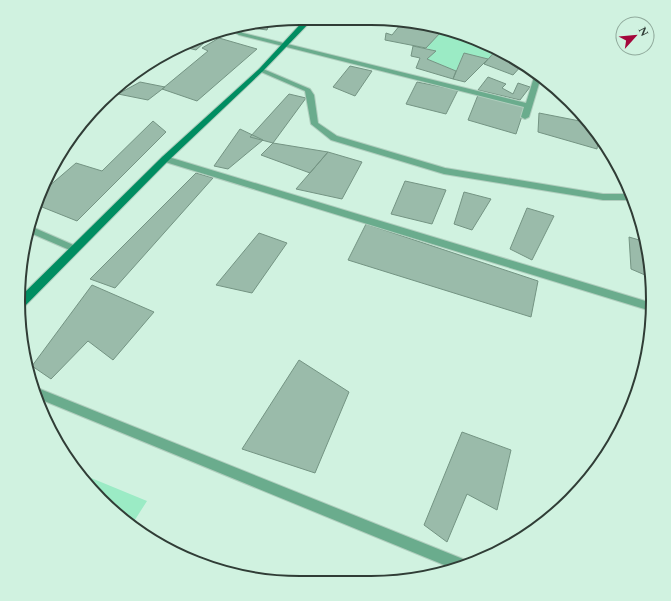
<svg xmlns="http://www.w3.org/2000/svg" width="671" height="601" viewBox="0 0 671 601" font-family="Spectral,serif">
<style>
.green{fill:#9bebc5}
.building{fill:#9abbaa;stroke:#749483}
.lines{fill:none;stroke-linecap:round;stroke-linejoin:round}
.minor-casing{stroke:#b0cebe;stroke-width:2}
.secondary-casing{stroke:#b0cebe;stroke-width:2}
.minor{fill:#6aac8d;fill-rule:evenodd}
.secondary{fill:#008d61;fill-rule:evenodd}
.rim{fill:none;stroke:#303d36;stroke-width:2}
</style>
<rect width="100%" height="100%" fill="#d0f2e0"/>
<!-- green -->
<path class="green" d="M441 32 459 36 496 50 488 59 464 53 456 71 427 59 435 51 426 48Z
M79 473 147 501 131 526 88 487Z"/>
<!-- building -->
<path class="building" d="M270 21 267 30 252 28 254 23Z
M400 25 414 26 441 32 426 48 385 40 386 33 392 35Z
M214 34 196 50 180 46Z
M219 38 257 49 197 101 162 89 208 51 202 48Z
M413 46 436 51 427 59 456 71 453 79 416 68 420 58 411 56Z
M496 50 512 56 523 64 513 75 484 64Z
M464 53 488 59 465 82 453 79Z
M350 66 372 71 355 96 333 87Z
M488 77 506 84 502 88 513 94 518 83 530 87 520 100 478 90Z
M140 82 165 87 148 100 118 94Z
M417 82 458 90 446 114 406 104Z
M289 94 306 98 273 143 250 137Z
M478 95 525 107 516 134 468 120Z
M539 113 590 123 599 135 597 149 538 132Z
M153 121 166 132 77 221 37 205 41 193 76 163 102 171Z
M240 129 263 140 228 169 214 166Z
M273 143 328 152 310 173 261 155Z
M328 152 362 162 342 199 296 189Z
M196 173 213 178 115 288 90 279Z
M405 181 446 190 432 224 391 214Z
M464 192 491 199 472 230 454 224Z
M527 208 554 216 532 260 510 249Z
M366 224 538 281 531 317 348 260Z
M259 233 287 243 252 293 216 285Z
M629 237 646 242 652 278 631 269Z
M92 285 154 312 113 360 88 341 51 379 32 366Z
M299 360 349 392 315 473 242 449Z
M462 432 511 450 497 510 467 494 447 542 424 525Z"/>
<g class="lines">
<!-- minor casing -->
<g class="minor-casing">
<path id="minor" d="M411 23H425L438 28 414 25Z
M234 27 243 33 526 103 535 74V73L541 77 529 117 525 119 521 117 524 107 239 35 229 29Z
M259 69H263L310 89 314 95 318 123 337 136 445 168 603 194H631L633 200H603L444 174 331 140 311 124 305 91 259 71Z
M165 156 652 303 651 311 162 161V157Z
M30 226 78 247 80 249 75 252 72 251 28 232Z
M35 387 463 559 468 561 469 564 454 569 37 398 33 388Z"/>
</g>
<!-- secondary casing -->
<g class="secondary-casing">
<path id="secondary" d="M306 18 313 19 263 71 168 161 23 308 19 309 18 299 162 157 259 69Z"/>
</g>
<!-- minor -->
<use href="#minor" class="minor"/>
<!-- secondary -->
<use href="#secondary" class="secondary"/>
</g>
<!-- crop -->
<path d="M0 0H671V601H0ZM300 25H371A275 275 0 0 1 646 300V301A275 275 0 0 1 371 576H300A275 275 0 0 1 25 301V300A275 275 0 0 1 300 25Z" fill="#d0f2e0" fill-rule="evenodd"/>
<path class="rim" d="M300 25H371A275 275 0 0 1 646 300V301A275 275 0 0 1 371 576H300A275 275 0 0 1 25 301V300A275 275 0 0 1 300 25Z"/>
<!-- north arrow -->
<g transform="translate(635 36) rotate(63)"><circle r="19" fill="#d0f2e0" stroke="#90aa9c"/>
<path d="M0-3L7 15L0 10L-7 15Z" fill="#a4073b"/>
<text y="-6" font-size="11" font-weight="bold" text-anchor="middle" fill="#303d36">N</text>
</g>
</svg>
